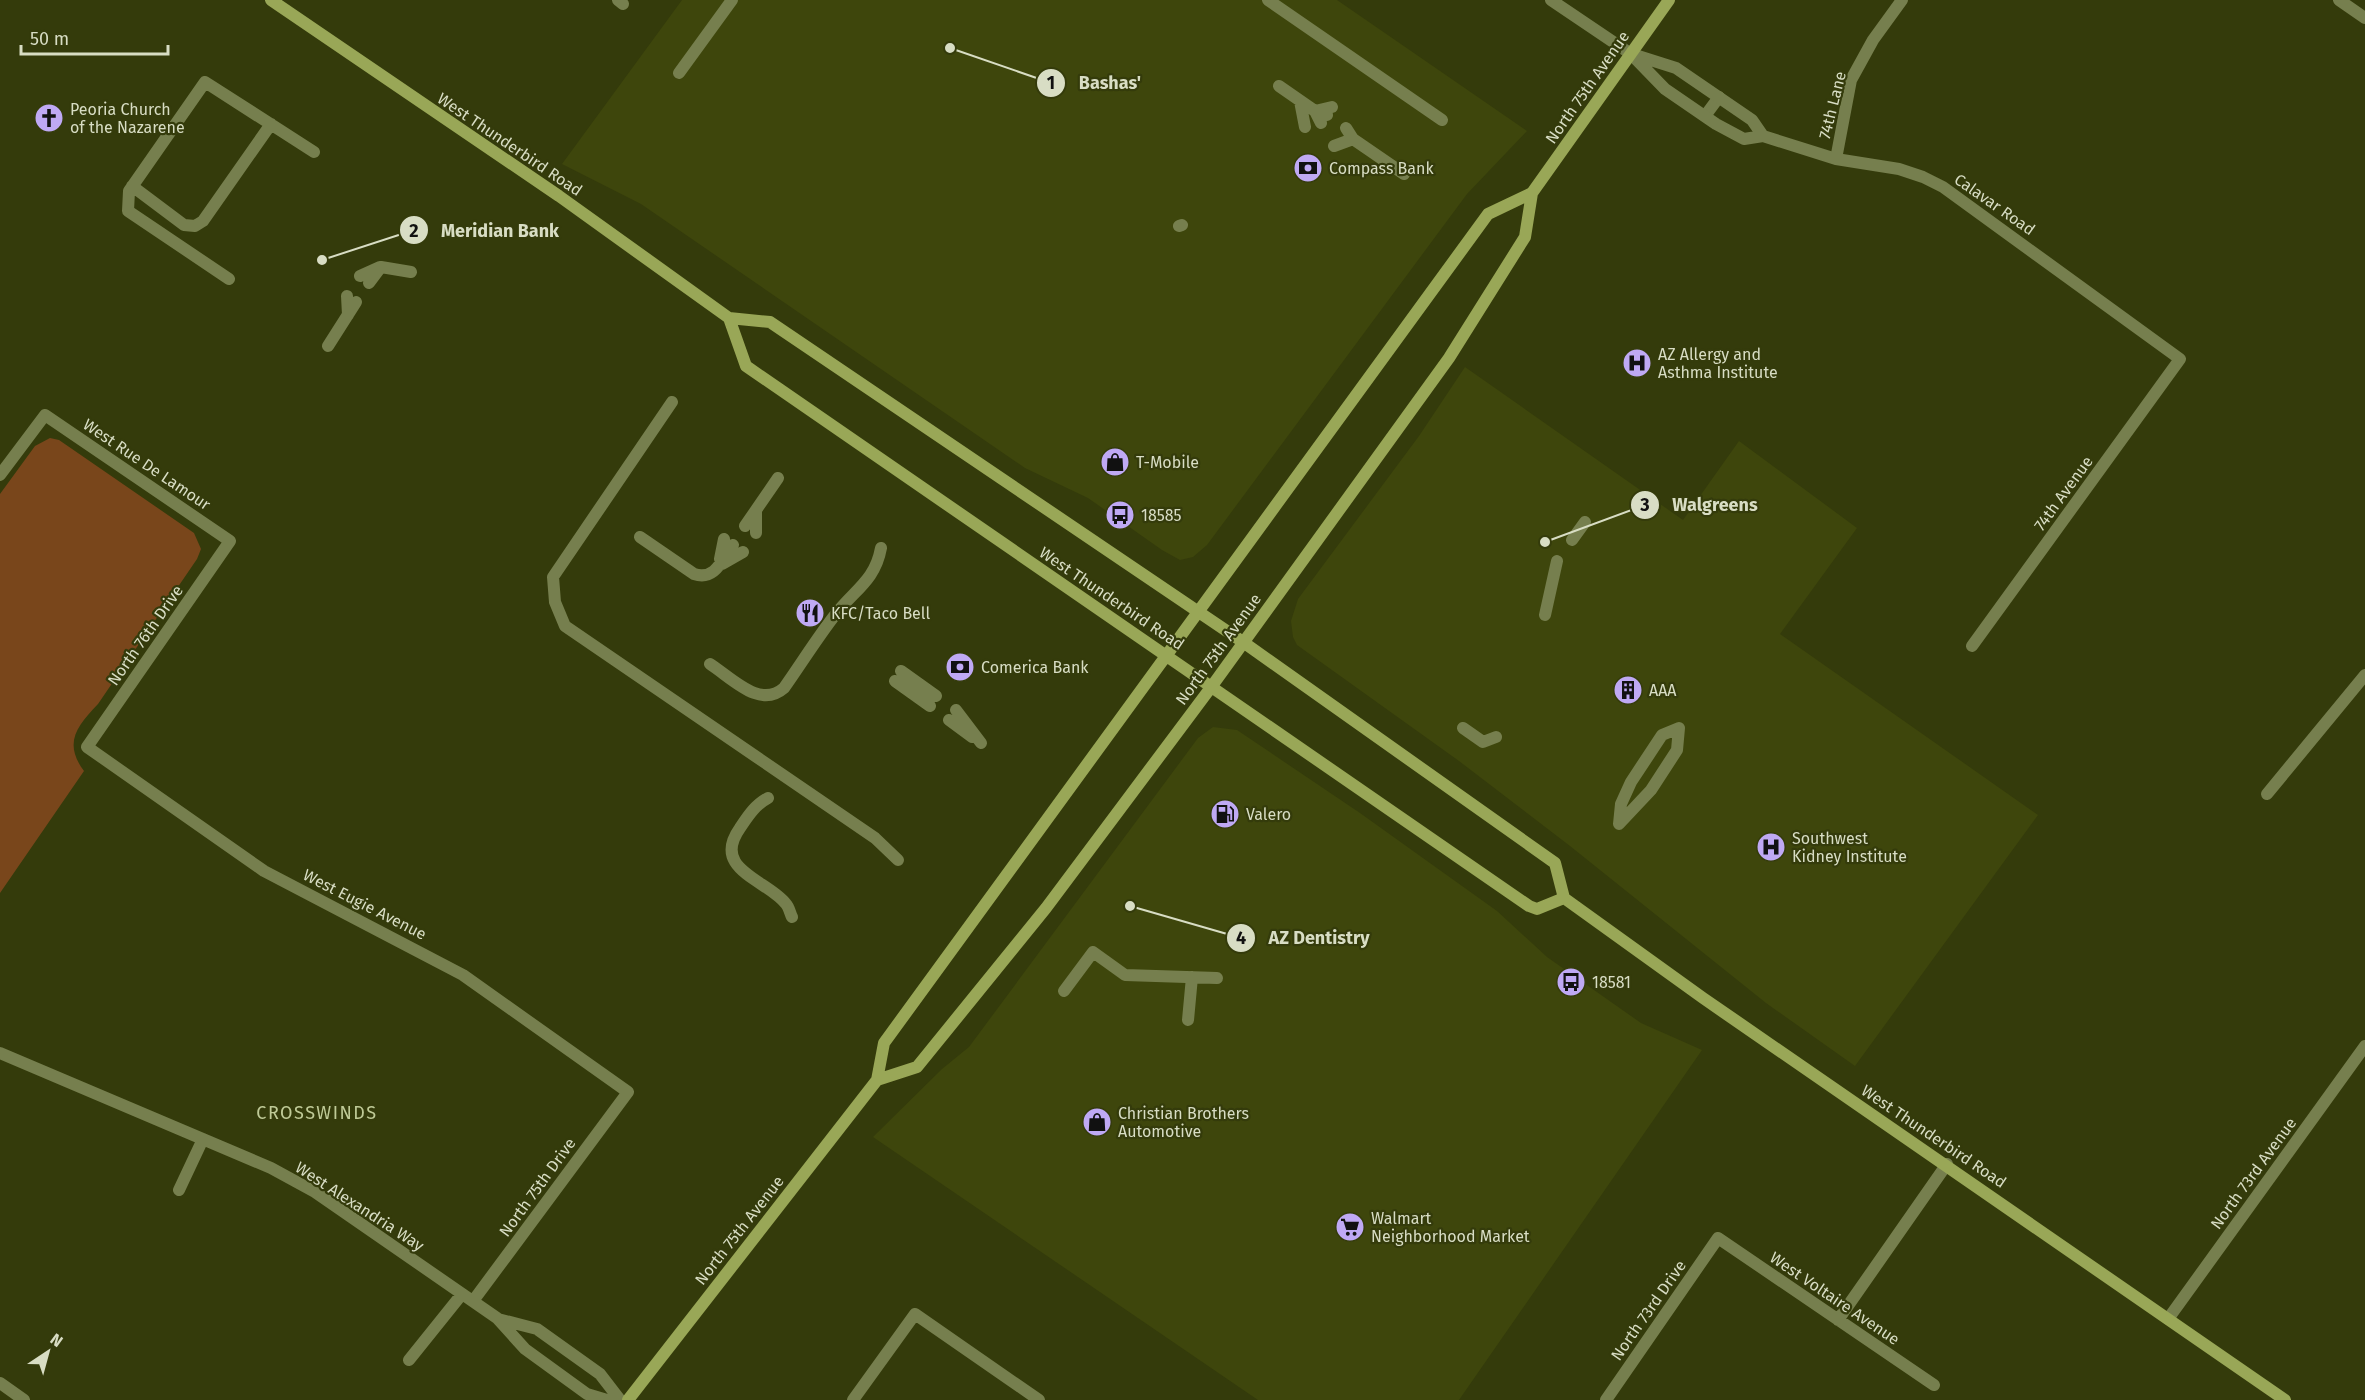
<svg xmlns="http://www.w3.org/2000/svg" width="2365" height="1400" viewBox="0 0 2365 1400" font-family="'Fira Sans',sans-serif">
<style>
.built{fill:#3e460c}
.green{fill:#79461b}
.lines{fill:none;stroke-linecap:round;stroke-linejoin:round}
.lane{stroke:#767f4e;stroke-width:12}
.street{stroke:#767f4e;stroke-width:12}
.secondary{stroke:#99a757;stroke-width:12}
.labels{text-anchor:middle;stroke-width:4.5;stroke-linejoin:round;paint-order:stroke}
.street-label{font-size:16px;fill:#d8ddc4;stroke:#343b0b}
.poi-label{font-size:16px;fill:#d8ddc4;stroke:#343b0b;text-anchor:start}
.neighbourhood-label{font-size:18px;letter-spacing:1.5px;fill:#bfca97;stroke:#343b0b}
.leader{fill:none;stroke:#d8ddc4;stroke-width:2}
.callout-dot{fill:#d8ddc4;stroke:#343b0b;stroke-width:2}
.mark-label{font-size:18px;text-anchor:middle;font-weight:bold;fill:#111}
.callout-label{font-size:18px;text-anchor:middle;font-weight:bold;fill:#d8ddc4;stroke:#343b0b;stroke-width:4.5;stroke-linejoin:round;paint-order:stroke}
</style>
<rect width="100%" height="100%" fill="#343b0b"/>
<!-- built -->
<path class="built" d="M682 0H1337L1527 131 1467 194 1207 545 1193 557 1180 560 1162 550 1088 498 1025 468 641 204 562 164Z
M1465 367 1683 520 1739 441 1857 528 1780 634 2038 815 1855 1066 1766 1003 1570 846 1459 761 1297 645 1293 637 1291 621 1298 599 1419 436Z
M1213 727 1237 730 1360 813 1497 911 1547 957 1641 1023 1702 1050 1459 1400H1258L873 1137 942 1069 969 1047 1198 738Z"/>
<!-- green -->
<path class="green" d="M50 438 59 440 194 533 201 549 197 559 98 704C77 726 63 743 84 771L0 893V494L35 446Z"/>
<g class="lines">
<!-- lane -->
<path class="lane" d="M1268 0 1442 120
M679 73 732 0
M1279 86 1315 111 1327 115
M1300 101 1305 127
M1705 116 1719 97
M1321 123 1315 111 1332 107
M1346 128 1353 139 1404 174
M1334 146 1353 139
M132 186 184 225 195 226 203 221 271 124
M1179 226 1182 225
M360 276 380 267
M229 279 128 211 129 191 205 82 314 152
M369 283 381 267 411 272
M347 296 348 315
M328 346 356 302
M672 402 553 577 555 602 565 626 875 838 898 860
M745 526 778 478
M756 533V511
M640 537 694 574C715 581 722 560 733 545
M1572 540 1585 522
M720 559 724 539
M722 564 743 552
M1545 615 1557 561
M710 664C733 679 760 709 784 688 801 664 817 638 835 615 854 590 875 581 881 548
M901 671 936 696
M895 681 930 706
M956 710 981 743
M949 720 972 737
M1463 728 1483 742 1496 737
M1679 728 1677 750 1651 790 1619 824 1621 804 1631 782 1662 735Z
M2267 794 2365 675
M768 798C755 805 748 816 740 828 710 870 768 880 786 904 789 907 790 913 792 917
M1064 991 1093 952 1125 975 1217 978
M1188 1020 1192 977"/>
<!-- street -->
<path class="street" d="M618 0 623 4
M1551 0 1631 54 1665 89 1716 124 1744 139 1763 136 1836 159 1899 169 1923 177 1943 187 2180 359 1972 646
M2339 0 2365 18
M1635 55 1676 68 1752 120 1763 136
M1836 159 1851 80 1873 40 1902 0
M0 475 45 415 230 541 87 747 264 871 463 975 628 1092 473 1301
M0 1053 271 1168 315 1192 497 1318 525 1349 587 1394 607 1400
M179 1190 203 1139
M498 1319 537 1329 600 1374 620 1400
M2168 1319 2365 1046
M1838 1320 1947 1164
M409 1360 462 1294
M0 1383 24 1400
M853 1400 915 1314 1039 1400
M1606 1400 1718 1238 1934 1385"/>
<!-- secondary -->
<path class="secondary" d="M271 0 559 196 729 318 770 322 1243 642 1555 863 1564 898 1703 998 2285 1400
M729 318 746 366 1529 906 1537 909 1564 898
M877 1080 917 1067 1046 908 1212 686 1449 358 1525 237 1532 193 1669 0
M628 1400 877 1080 884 1043 1488 214 1532 193"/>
</g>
<!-- icons -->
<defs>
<g id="church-disc" transform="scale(1.5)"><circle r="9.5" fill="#bfa9f4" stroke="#343b0b"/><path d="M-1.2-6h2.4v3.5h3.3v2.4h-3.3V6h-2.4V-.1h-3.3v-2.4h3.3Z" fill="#111"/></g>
<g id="bank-disc" transform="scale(1.5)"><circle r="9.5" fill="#bfa9f4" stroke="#343b0b"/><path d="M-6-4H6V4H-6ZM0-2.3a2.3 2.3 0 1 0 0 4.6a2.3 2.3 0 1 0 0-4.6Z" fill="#111"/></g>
<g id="hospital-disc" transform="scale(1.5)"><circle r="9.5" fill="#bfa9f4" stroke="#343b0b"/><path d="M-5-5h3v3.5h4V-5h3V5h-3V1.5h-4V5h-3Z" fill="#111"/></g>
<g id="shop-disc" transform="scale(1.5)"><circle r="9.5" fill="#bfa9f4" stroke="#343b0b"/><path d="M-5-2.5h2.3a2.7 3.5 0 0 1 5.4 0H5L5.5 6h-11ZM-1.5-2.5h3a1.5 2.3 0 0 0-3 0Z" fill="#111"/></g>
<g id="bus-disc" transform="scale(1.5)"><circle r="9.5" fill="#bfa9f4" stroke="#343b0b"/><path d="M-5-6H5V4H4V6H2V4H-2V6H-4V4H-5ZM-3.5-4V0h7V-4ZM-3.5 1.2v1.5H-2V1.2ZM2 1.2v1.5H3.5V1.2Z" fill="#111"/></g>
<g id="restaurant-disc" transform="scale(1.5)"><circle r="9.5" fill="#bfa9f4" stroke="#343b0b"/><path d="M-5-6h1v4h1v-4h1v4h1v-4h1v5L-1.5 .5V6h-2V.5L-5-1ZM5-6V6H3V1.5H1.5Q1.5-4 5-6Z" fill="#111"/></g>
<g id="building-disc" transform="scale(1.5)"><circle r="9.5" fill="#bfa9f4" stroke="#343b0b"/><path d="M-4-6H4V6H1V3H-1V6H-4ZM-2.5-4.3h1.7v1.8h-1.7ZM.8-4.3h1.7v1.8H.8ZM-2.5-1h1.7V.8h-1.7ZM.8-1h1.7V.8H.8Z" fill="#111"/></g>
<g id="fuel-disc" transform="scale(1.5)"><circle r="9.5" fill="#bfa9f4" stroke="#343b0b"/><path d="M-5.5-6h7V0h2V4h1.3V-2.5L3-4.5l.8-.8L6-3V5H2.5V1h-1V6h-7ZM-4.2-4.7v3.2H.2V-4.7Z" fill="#111"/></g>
<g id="supermarket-disc" transform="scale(1.5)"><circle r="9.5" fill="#bfa9f4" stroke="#343b0b"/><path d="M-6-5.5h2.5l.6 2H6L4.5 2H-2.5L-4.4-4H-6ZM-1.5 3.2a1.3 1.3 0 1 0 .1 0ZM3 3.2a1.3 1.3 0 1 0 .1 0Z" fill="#111"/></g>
</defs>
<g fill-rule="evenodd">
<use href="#church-disc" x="49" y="118"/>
<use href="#bank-disc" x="1308" y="168"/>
<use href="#hospital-disc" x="1637" y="363"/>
<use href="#shop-disc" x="1115" y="462"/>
<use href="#bus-disc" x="1120" y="515"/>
<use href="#restaurant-disc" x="810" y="613"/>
<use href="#bank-disc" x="960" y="667"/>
<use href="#building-disc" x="1628" y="690"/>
<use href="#fuel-disc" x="1225" y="814"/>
<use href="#hospital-disc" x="1771" y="847"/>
<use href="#bus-disc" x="1571" y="982"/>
<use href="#shop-disc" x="1097" y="1122"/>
<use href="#supermarket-disc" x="1350" y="1227"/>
</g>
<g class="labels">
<!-- street labels -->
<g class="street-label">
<text transform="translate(1587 87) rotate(-55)" y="6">North 75th Avenue</text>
<text transform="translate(1832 105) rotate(-76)" y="6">74th Lane</text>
<text transform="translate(510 144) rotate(34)" y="6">West Thunderbird Road</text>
<text transform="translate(1995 204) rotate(35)" y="6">Calavar Road</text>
<text transform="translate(147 464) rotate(34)" y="6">West Rue De Lamour</text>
<text transform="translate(2063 493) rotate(-54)" y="6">74th Avenue</text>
<text transform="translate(1112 598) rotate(34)" y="6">West Thunderbird Road</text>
<text transform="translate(145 635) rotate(-55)" y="6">North 76th Drive</text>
<text transform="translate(1218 649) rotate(-54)" y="6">North 75th Avenue</text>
<text transform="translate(365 904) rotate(27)" y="6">West Eugie Avenue</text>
<text transform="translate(1934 1136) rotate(34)" y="6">West Thunderbird Road</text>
<text transform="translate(2253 1173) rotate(-54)" y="6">North 73rd Avenue</text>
<text transform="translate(537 1187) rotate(-54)" y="6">North 75th Drive</text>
<text transform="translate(360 1206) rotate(33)" y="6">West Alexandria Way</text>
<text transform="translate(739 1230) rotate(-52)" y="6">North 75th Avenue</text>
<text transform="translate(1835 1298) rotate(34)" y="6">West Voltaire Avenue</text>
<text transform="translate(1648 1310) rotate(-55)" y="6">North 73rd Drive</text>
</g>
<!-- poi labels -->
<g class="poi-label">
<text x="70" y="115">Peoria Church<tspan x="70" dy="18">of the Nazarene</tspan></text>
<text x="1329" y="174">Compass Bank</text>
<text x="1658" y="360">AZ Allergy and<tspan x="1658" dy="18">Asthma Institute</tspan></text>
<text x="1136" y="468">T-Mobile</text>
<text x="1141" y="521">18585</text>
<text x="831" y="619">KFC/Taco Bell</text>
<text x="981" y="673">Comerica Bank</text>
<text x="1649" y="696">AAA</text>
<text x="1246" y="820">Valero</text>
<text x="1792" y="844">Southwest<tspan x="1792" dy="18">Kidney Institute</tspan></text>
<text x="1592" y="988">18581</text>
<text x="1118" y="1119">Christian Brothers<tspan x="1118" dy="18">Automotive</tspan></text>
<text x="1371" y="1224">Walmart<tspan x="1371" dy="18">Neighborhood Market</tspan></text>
</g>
<!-- neighbourhood labels -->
<g class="neighbourhood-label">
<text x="317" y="1119">CROSSWINDS</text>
</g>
</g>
<!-- callouts -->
<path class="leader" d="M950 48L1051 83M322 260L414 230M1545 542L1645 505M1130 906L1241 938"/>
<g class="callout-dot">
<circle cx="950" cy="48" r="6"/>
<circle cx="322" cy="260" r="6"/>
<circle cx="1545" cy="542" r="6"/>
<circle cx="1130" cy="906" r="6"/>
<circle cx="1051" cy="83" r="15"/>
<circle cx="414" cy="230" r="15"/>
<circle cx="1645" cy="505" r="15"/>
<circle cx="1241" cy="938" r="15"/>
</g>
<g class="mark-label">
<text x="1051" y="89">1</text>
<text x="414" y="237">2</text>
<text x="1645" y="511">3</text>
<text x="1241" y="944">4</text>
</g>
<g class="callout-label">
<text x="1110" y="89">Bashas'</text>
<text x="500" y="237">Meridian Bank</text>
<text x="1715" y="511">Walgreens</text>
<text x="1319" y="944">AZ Dentistry</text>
</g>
<!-- north arrow -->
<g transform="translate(48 1352) rotate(36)" stroke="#343b0b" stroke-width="4.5" paint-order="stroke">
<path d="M0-4.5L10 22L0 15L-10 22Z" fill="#d8ddc4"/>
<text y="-9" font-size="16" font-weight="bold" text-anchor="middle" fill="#d8ddc4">N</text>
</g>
<!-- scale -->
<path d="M21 45v9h147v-9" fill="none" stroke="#d8ddc4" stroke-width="3"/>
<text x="30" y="45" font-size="18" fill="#d8ddc4" stroke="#343b0b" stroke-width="4.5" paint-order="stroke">50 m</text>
</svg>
